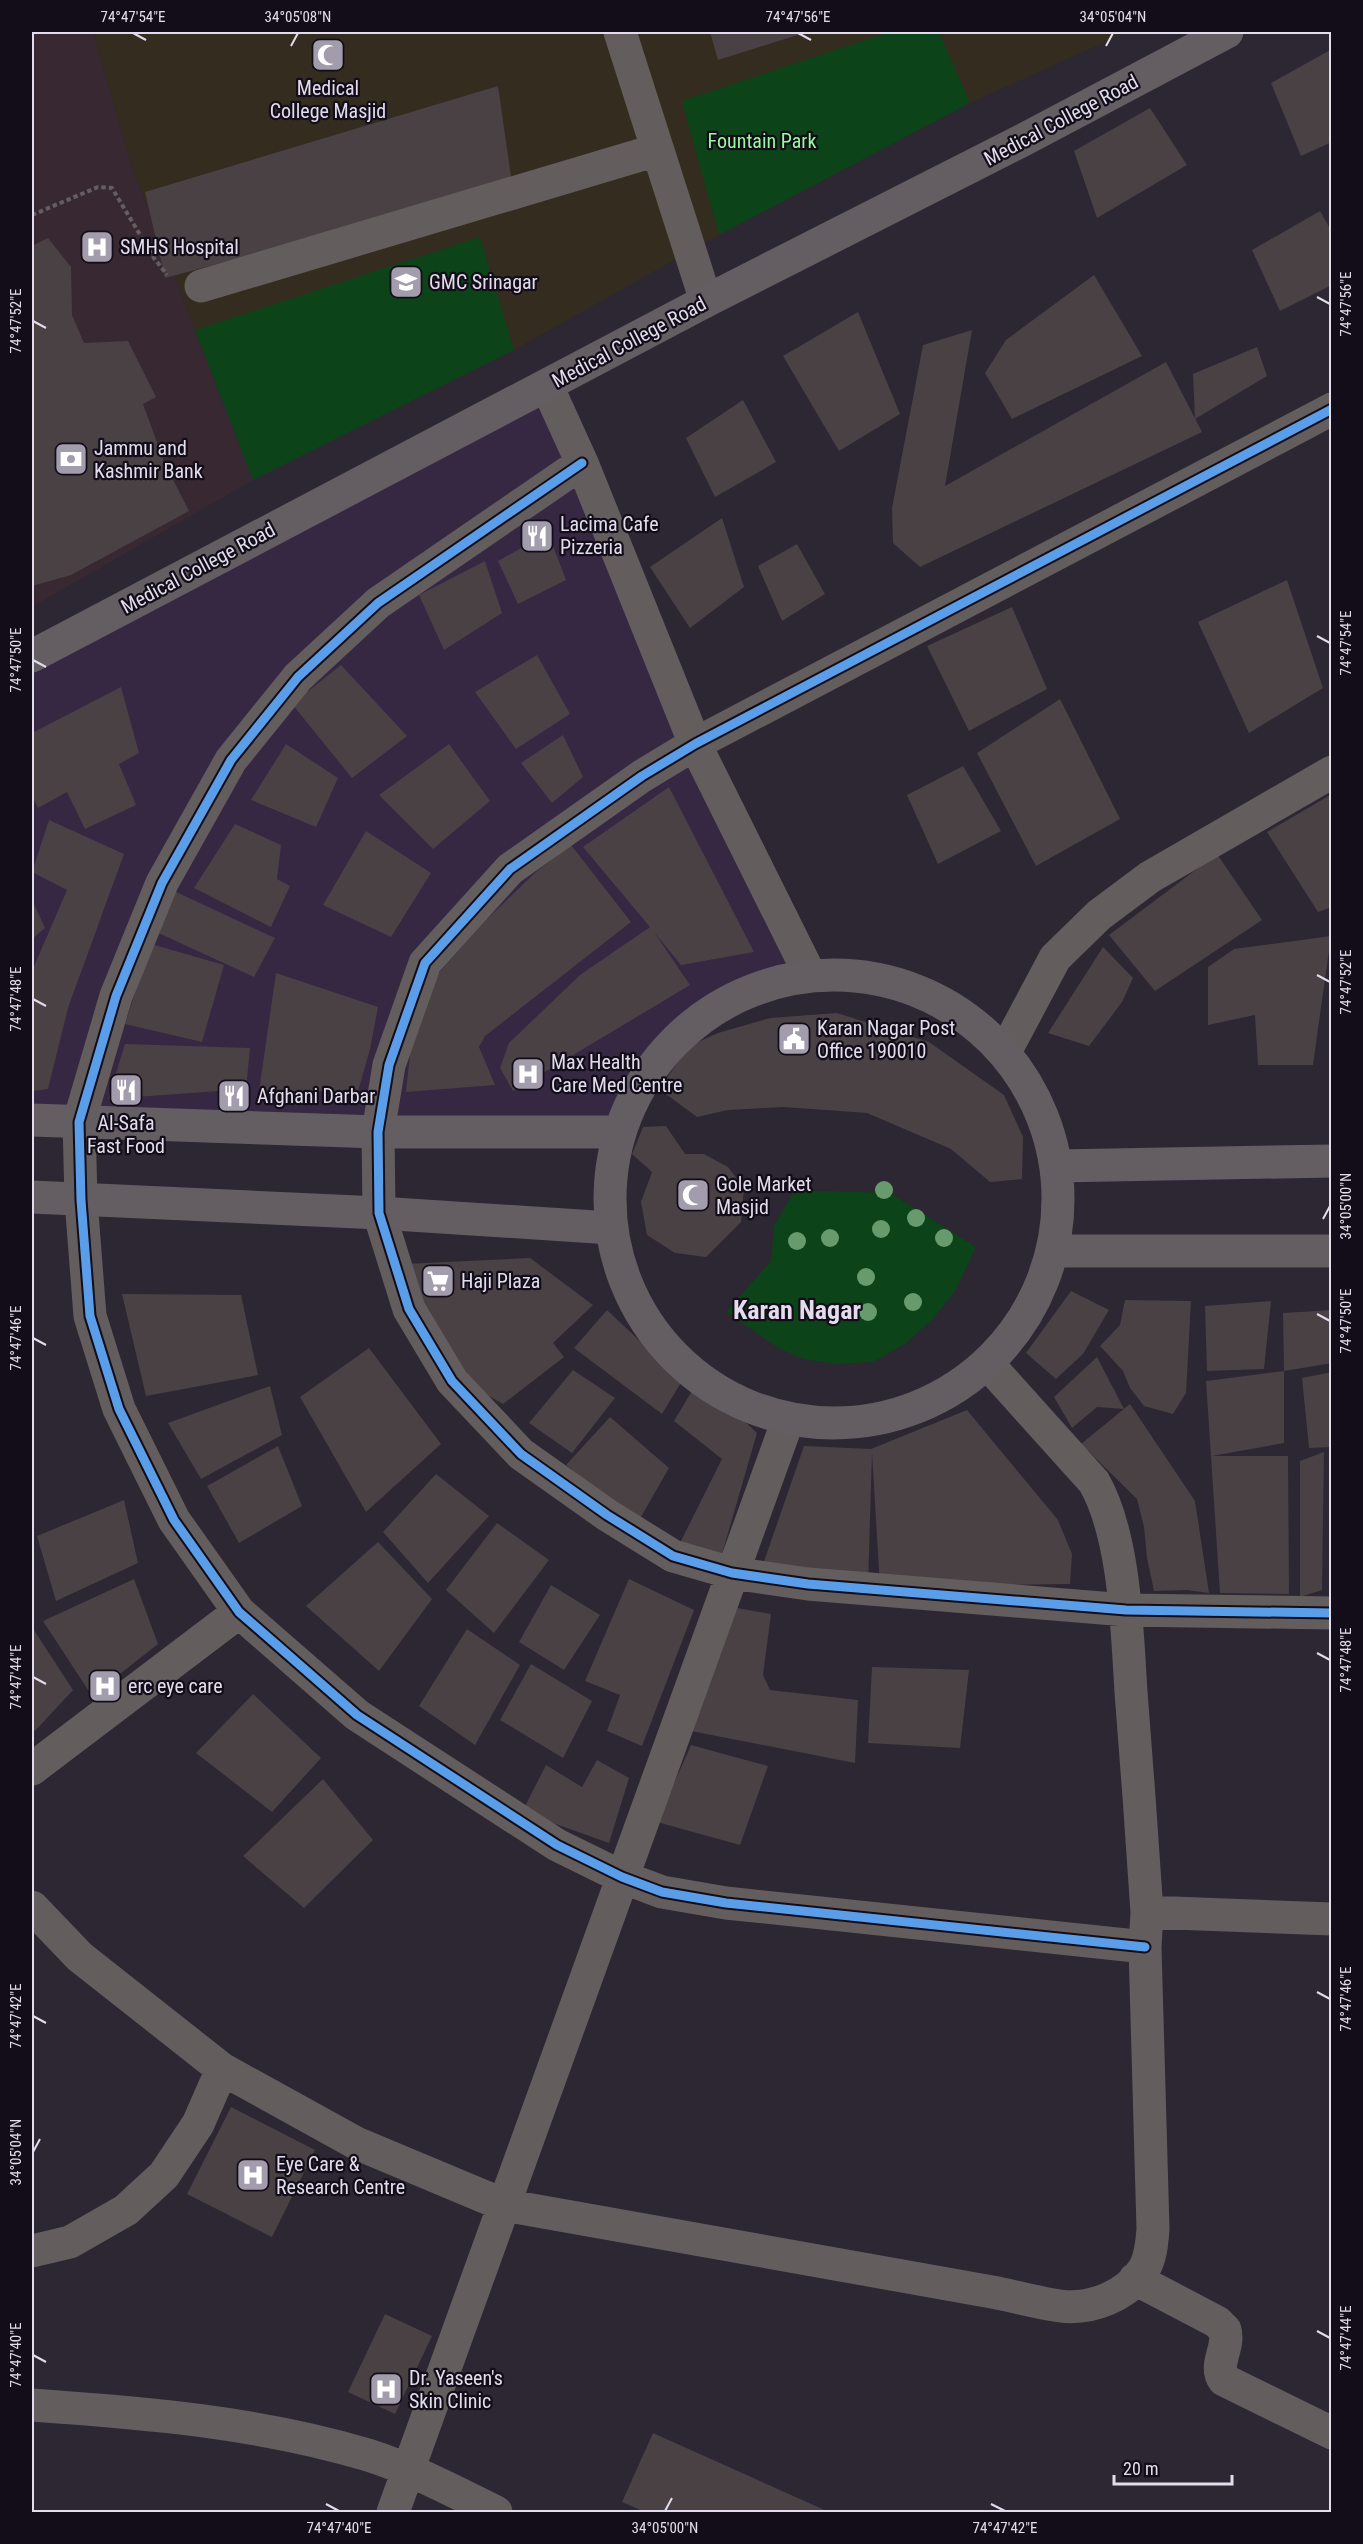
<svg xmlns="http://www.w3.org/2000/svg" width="1363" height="2544" viewBox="0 0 1363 2544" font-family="'Roboto Condensed',sans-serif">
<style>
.built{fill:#362743}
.education{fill:#352c20}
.medical{fill:#382831}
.green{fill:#0d4318}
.building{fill:#4a4145}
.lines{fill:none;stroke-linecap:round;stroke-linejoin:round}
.path{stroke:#635e63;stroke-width:4;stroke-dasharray:4.5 3;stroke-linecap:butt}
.minor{stroke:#635d5e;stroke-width:33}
.major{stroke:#645d62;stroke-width:33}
.cycleway-casing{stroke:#120d18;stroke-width:13}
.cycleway{stroke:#5a9eea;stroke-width:9}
.tree{fill:#679b6d}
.ticks{fill:none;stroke:#e3dced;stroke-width:2}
.labels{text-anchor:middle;stroke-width:4.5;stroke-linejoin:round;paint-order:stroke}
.poi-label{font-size:20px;fill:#e3dced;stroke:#120d18;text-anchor:start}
.street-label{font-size:20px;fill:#e3dced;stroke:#120d18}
.park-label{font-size:20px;fill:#96fb9c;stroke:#120d18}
.district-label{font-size:26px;font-weight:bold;fill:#e3dced;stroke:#120d18}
.neatline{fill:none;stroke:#e3dced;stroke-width:2}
.ticks-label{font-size:15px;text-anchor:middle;fill:#e3dced}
</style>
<rect width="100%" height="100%" fill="#2d2633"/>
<!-- built -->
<path class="built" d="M547 386 808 971 726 1002 680 1036 644 1080 620 1132 32 1121V661Z"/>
<!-- education -->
<path class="education" d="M93 32H1127L970 103 719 235 514 350 253 480 131 165Z"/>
<!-- medical -->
<path class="medical" d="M32 32H93L131 165 253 480 32 607Z"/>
<!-- green -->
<path class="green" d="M889 32H939L970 103 719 235 682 101Z
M480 237 514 350 253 480 195 330Z
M795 1190 890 1193 976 1247 955 1291 932 1320 906 1343 873 1362 836 1364 803 1359 780 1349 726 1312 771 1261 774 1226Z"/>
<!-- building -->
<path class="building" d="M710 32H807L718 60Z
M1332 49V142L1301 156 1271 83Z
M498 86 512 184 165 278 145 192Z
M1150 108 1187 165 1097 218 1074 151Z
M1320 211 1332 232V285L1280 311 1252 250Z
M48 238 71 267 72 315 84 343 128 341 156 397 143 404 164 462 189 511 71 575 32 586V246Z
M1094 275 1142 356 1012 419 985 373 1006 340Z
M858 312 900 414 839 451 783 356Z
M972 330 945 486 1166 362 1202 432 920 567 893 543 892 508 923 345Z
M1257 347 1267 376 1195 419 1193 374Z
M743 400 776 462 715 497 686 438Z
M722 518 744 587 690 628 650 567Z
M548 533 566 580 518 604 498 561Z
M797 544 825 594 782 621 758 566Z
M485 561 502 613 444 650 419 595Z
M1287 580 1323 688 1249 733 1198 622Z
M1012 607 1047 689 969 731 927 646Z
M537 655 570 714 516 749 475 692Z
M341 665 407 736 352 778 292 704Z
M121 687 139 753 119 764 136 805 85 829 67 792 38 808 32 796V733Z
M1060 699 1120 819 1036 866 977 753Z
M563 735 583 777 552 803 521 763Z
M286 744 338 778 316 827 251 800Z
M449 744 490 801 433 849 379 795Z
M963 766 1001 831 938 864 907 795Z
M669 787 754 952 681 965 654 932 690 985 513 1091 500 1068 509 1043 580 975 650 927 583 847Z
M1332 794V907L1318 912 1267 832Z
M49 820 124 854 68 1008 48 1089 32 1091V971L67 890 32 872Z
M235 824 281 845 277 879 290 886 271 927 194 888Z
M366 831 431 873 391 937 323 905Z
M571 845 631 922 485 1036 479 1047 495 1085 406 1092 411 1045 437 975 485 921 536 872Z
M1217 854 1262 920 1155 991 1109 935Z
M174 891 275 938 254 977 152 930Z
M32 900 45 928 32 939Z
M1331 936 1313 1065H1258L1255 1015 1208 1025V967L1234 949Z
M151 944 224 965 202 1042 125 1024Z
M1103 947 1133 978 1122 1002 1089 1046 1048 1033Z
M276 973 378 1007 370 1049 357 1095 317 1091H259Z
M837 1013 929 1042 1004 1095 1023 1137 1022 1179 990 1182 951 1149 867 1113 784 1107 728 1110 697 1117 659 1089 689 1046 718 1033 770 1018Z
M125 1044 250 1048 246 1089 108 1099Z
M666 1126 685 1154H704L728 1167 744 1188 741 1222 706 1257 675 1253 647 1235 641 1202 652 1172 632 1154 643 1127Z
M530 1258 593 1305 553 1343 564 1357 503 1404 461 1380 404 1264Z
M1071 1291 1109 1310 1083 1354 1056 1379 1026 1353Z
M122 1294 241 1295 258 1375 146 1396Z
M1125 1300 1191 1301 1186 1393 1173 1414 1144 1406 1130 1388 1123 1371 1100 1346 1120 1325Z
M1271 1301 1264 1369 1207 1371 1205 1306Z
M607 1310 682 1381 662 1414 574 1348Z
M1332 1310V1363L1284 1371 1283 1313Z
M369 1348 441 1444 366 1512 300 1397Z
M1097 1357 1124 1409 1097 1407 1072 1428 1054 1397Z
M573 1370 615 1398 572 1453 529 1423Z
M1284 1371V1443L1212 1456H1288L1289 1594 1220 1593 1206 1381Z
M1332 1372V1447L1309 1448 1302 1378Z
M270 1386 282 1435 201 1479 168 1423Z
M692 1391 739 1416 757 1433 720 1561 680 1543 722 1459 674 1421Z
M1130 1404 1195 1501 1209 1593 1187 1590 1154 1591 1147 1558 1144 1527 1137 1499 1081 1444Z
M967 1410 1058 1520 1072 1554 1070 1584 880 1587 872 1453 868 1586 759 1576 804 1446 871 1449Z
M610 1417 669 1468 638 1522 566 1465Z
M278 1446 302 1506 239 1543 207 1486Z
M1324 1452 1322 1590 1300 1597V1461Z
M436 1474 489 1516 428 1583 383 1532Z
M124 1500 138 1563 56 1601 37 1536Z
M497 1523 549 1560 494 1633 446 1590Z
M378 1542 432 1599 379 1671 306 1606Z
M134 1579 158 1644 92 1696 43 1621Z
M629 1579 694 1610 642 1746 607 1731 620 1695 585 1681Z
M551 1585 600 1615 564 1670 519 1642Z
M737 1608 771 1614 763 1675 770 1690 858 1700 855 1763 691 1731Z
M32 1627 73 1690 35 1731 32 1727Z
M467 1629 520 1665 475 1745 419 1706Z
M531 1664 592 1701 563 1758 500 1720Z
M872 1667 969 1670 960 1748 868 1743Z
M253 1694 321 1758 272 1812 196 1753Z
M691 1745 768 1766 740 1845 657 1822Z
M597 1760 629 1778 609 1843 522 1812 546 1765 582 1787Z
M323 1779 373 1840 304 1908 243 1856Z
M231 2107 315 2150 272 2237 187 2194Z
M385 2314 432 2336 395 2414 348 2392Z
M653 2433 829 2512H645L622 2502Z"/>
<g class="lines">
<!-- path -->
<path class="path" d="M32 215 98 187 112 188 154 258 167 275"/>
<!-- minor -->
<path class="minor" d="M620 32 706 301
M201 286 657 150
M547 386 582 463 695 744 808 971
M1332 409 695 744 642 776 510 869 425 963 389 1065 378 1132 379 1213 409 1309 452 1381 521 1454 607 1515 673 1556 732 1573 808 1584 1126 1610 1332 1613
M582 463 378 603 298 677 231 760 162 883 116 996 79 1122 81 1200 90 1316 119 1409 174 1520 239 1612 357 1715 557 1845 622 1877 662 1892 726 1903 1145 1947
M1005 1052 1055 958 1099 915 1150 877 1332 772
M32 1769 239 1612
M32 1907 80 1957 222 2069 356 2143 504 2205 992 2292C1014 2296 1037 2303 1060 2306 1091 2310 1127 2296 1144 2269 1151 2257 1152 2242 1153 2229L1145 1947 1147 1912C1142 1839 1137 1765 1131 1692 1127 1630 1125 1536 1094 1482L987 1363
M1147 1912 1332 1919
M32 2251 70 2242 126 2210 164 2175 198 2124 222 2069
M1135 2279 1217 2322 1225 2330C1230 2348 1213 2365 1224 2380L1332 2433
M32 2405C145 2413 258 2422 368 2455 412 2469 455 2492 496 2512
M393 2512 788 1420"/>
<!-- major -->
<path class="major" d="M32 656 706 301 1023 140 1227 32
M610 1199a224 224 0 1 1 448 0a224 224 0 1 1-448 0Z
M32 1120 378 1132H620
M1057 1166 1332 1161
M32 1197 379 1213 611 1228
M1053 1251H1332"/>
<!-- cycleway casing -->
<g class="cycleway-casing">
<path id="cycleway" d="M1332 409 695 744 642 776 510 869 425 963 389 1065 378 1132 379 1213 409 1309 452 1381 521 1454 607 1515 673 1556 732 1573 808 1584 1126 1610 1332 1613
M582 463 378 603 298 677 231 760 162 883 116 996 79 1122 81 1200 90 1316 119 1409 174 1520 239 1612 357 1715 557 1845 622 1877 662 1892 726 1903 1145 1947"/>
</g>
<!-- cycleway -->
<use href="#cycleway" class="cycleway"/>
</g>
<!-- trees -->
<g class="tree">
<circle cx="884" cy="1190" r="9"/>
<circle cx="916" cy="1218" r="9"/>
<circle cx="881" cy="1229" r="9"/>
<circle cx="830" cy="1238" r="9"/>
<circle cx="944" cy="1238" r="9"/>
<circle cx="797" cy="1241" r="9"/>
<circle cx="866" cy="1277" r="9"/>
<circle cx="913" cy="1302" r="9"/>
<circle cx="868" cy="1312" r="9"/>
</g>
<!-- ticks -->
<path class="ticks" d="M133 33 146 40M798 33 811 40M291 46 298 33M1106 46 1113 33M1317 297 1330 304M33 321 46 328M1317 636 1330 643M33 660 46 667M1317 975 1330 982M33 999 46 1006M1323 1219 1330 1206M1317 1314 1330 1321M33 1338 46 1345M1317 1653 1330 1660M33 1677 46 1684M1317 1992 1330 1999M33 2016 46 2023M33 2152 40 2139M1317 2331 1330 2338M33 2355 46 2362M326 2504 339 2511M991 2504 1005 2511M665 2511 672 2498"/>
<!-- icons -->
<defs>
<g id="mosque-square" transform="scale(1.725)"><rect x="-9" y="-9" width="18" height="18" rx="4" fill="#a39cac" stroke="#120d18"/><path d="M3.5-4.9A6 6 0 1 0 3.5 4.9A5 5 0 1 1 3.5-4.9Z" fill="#fff"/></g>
<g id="hospital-square" transform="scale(1.725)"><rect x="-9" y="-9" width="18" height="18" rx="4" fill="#a39cac" stroke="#120d18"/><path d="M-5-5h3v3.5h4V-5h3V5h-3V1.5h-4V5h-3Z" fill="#fff"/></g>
<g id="university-square" transform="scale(1.725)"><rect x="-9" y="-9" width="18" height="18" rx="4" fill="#a39cac" stroke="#120d18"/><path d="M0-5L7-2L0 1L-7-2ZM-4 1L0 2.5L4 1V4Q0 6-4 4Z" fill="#fff"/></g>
<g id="bank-square" transform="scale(1.725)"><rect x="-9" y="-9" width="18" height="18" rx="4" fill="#a39cac" stroke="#120d18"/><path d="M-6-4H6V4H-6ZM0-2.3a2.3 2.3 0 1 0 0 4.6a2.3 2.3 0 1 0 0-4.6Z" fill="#fff"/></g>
<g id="restaurant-square" transform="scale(1.725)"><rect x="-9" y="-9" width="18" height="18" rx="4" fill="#a39cac" stroke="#120d18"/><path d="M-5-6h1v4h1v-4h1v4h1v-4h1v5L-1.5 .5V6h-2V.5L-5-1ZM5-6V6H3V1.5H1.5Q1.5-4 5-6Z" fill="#fff"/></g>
<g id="civic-square" transform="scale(1.725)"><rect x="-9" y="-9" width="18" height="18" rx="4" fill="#a39cac" stroke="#120d18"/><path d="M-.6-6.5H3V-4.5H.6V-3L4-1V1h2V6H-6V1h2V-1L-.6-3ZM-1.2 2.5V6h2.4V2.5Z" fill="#fff"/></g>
<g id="supermarket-square" transform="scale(1.725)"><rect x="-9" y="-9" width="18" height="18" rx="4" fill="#a39cac" stroke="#120d18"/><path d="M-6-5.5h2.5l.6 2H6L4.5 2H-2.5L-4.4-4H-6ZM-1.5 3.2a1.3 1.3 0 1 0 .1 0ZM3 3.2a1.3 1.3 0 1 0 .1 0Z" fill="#fff"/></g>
</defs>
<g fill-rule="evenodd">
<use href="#mosque-square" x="328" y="55"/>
<use href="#hospital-square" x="97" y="247"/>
<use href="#university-square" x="406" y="282"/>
<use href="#bank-square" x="71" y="459"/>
<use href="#restaurant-square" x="537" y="536"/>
<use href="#civic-square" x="794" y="1039"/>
<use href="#hospital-square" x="528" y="1074"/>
<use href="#restaurant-square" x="126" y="1090"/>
<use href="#restaurant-square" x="234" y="1096"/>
<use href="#mosque-square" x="693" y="1195"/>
<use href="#supermarket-square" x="438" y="1281"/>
<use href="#hospital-square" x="105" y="1686"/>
<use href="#hospital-square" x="253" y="2175"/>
<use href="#hospital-square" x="386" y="2389"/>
</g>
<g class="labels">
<!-- poi labels -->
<g class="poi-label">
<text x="328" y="95" text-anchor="middle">Medical<tspan x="328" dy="23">College Masjid</tspan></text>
<text x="120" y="254">SMHS Hospital</text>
<text x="429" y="289">GMC Srinagar</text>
<text x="94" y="455">Jammu and<tspan x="94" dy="23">Kashmir Bank</tspan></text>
<text x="560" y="531">Lacima Cafe<tspan x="560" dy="23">Pizzeria</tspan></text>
<text x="817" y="1035">Karan Nagar Post<tspan x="817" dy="23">Office 190010</tspan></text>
<text x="551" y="1069">Max Health<tspan x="551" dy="23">Care Med Centre</tspan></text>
<text x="257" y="1103">Afghani Darbar</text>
<text x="126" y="1130" text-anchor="middle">Al-Safa<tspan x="126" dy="23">Fast Food</tspan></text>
<text x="716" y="1191">Gole Market<tspan x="716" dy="23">Masjid</tspan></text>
<text x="461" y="1288">Haji Plaza</text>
<text x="128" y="1693">erc eye care</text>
<text x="276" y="2171">Eye Care &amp;<tspan x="276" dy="23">Research Centre</tspan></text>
<text x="409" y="2385">Dr. Yaseen's<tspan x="409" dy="23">Skin Clinic</tspan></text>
</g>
<!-- street labels -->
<g class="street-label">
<text transform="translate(1061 120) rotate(-28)" y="7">Medical College Road</text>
<text transform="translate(629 342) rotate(-28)" y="7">Medical College Road</text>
<text transform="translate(198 568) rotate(-28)" y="7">Medical College Road</text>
</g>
<!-- park labels -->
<g class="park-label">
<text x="762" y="148">Fountain Park</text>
</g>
<!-- district labels -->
<g class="district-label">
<text x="797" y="1319">Karan Nagar</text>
</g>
</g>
<!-- border -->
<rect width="1363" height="2544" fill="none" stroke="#120d18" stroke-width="66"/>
<!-- scale -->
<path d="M1114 2475v9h118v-9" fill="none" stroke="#e3dced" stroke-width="3"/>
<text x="1123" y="2475" font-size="18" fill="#e3dced" stroke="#120d18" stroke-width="4.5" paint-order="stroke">20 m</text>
<rect x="33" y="33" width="1297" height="2478" class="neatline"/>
<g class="ticks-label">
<text x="133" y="22">74°47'54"E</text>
<text x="298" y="22">34°05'08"N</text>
<text x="798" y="22">74°47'56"E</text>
<text x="1113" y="22">34°05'04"N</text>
<text transform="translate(1346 304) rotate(-90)" y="5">74°47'56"E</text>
<text transform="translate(16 321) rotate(-90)" y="5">74°47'52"E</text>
<text transform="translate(1346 643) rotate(-90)" y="5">74°47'54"E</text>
<text transform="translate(16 660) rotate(-90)" y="5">74°47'50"E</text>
<text transform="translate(1346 982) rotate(-90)" y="5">74°47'52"E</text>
<text transform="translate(16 999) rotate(-90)" y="5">74°47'48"E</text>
<text transform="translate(1346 1206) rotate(-90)" y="5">34°05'00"N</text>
<text transform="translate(1346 1321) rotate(-90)" y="5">74°47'50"E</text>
<text transform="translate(16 1338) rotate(-90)" y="5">74°47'46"E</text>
<text transform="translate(1346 1660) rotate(-90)" y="5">74°47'48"E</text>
<text transform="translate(16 1677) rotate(-90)" y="5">74°47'44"E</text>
<text transform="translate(1346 1999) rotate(-90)" y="5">74°47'46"E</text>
<text transform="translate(16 2016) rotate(-90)" y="5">74°47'42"E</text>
<text transform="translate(16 2152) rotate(-90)" y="5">34°05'04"N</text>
<text transform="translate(1346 2338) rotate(-90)" y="5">74°47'44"E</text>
<text transform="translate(16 2355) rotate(-90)" y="5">74°47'40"E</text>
<text x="339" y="2533">74°47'40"E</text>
<text x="665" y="2533">34°05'00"N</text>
<text x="1005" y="2533">74°47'42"E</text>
</g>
</svg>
